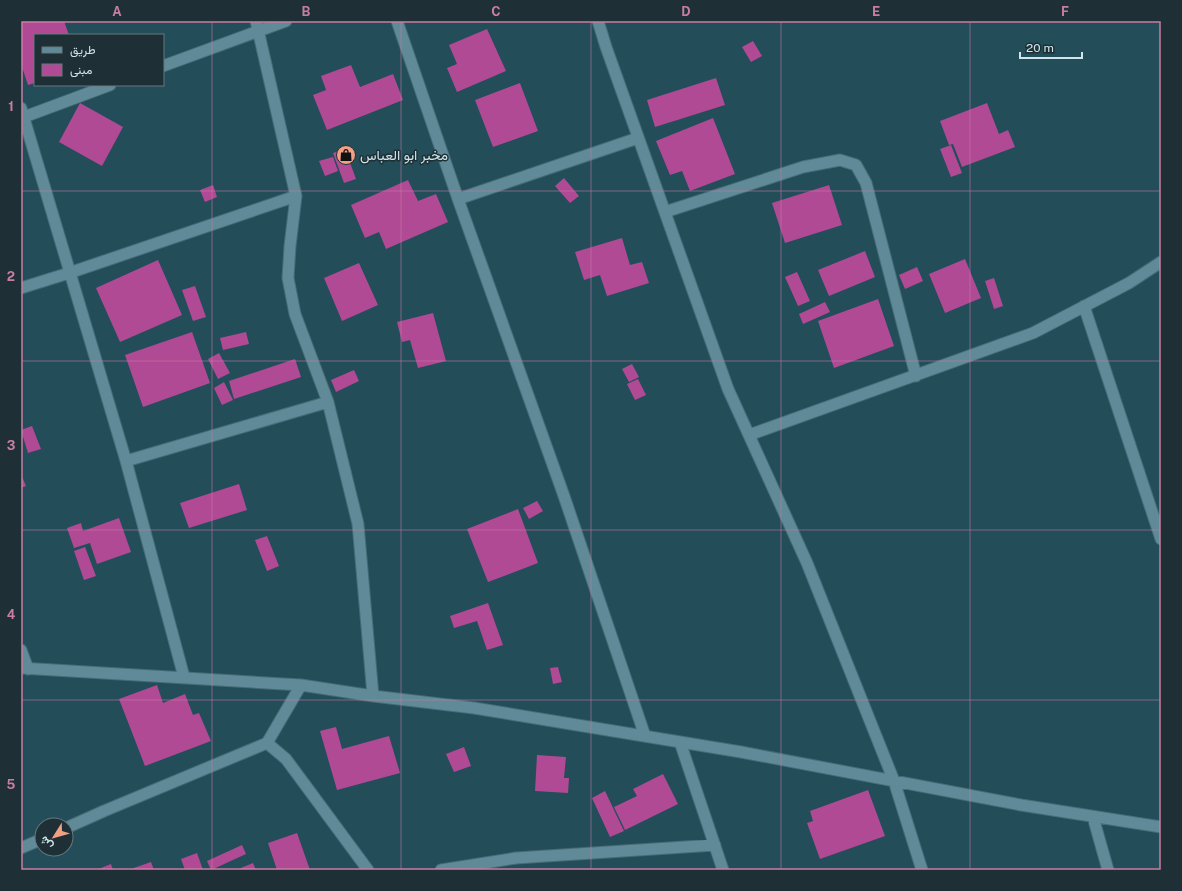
<svg xmlns="http://www.w3.org/2000/svg" width="1182" height="891" viewBox="0 0 1182 891" font-family="'Public Sans',Vazirmatn,sans-serif">
<style>
.building{fill:#b14a95}
.lines{fill:none;stroke-linecap:round;stroke-linejoin:round}
.minor-casing{stroke:#466b76;stroke-width:13}
.minor{stroke:#608a97;stroke-width:11}
.grid{fill:none;stroke:#c87ea4;stroke-width:1;stroke-opacity:0.55}
.labels{text-anchor:middle;stroke-width:3;stroke-linejoin:round;paint-order:stroke}
.poi-label{font-size:14px;fill:#cfe5ec;stroke:#1e3035;text-anchor:start}
.neatline{fill:none;stroke:#c87ea4;stroke-width:1.5}
.grid-label{font-size:13px;text-anchor:middle;font-weight:bold;fill:#c87ea4}
</style>
<rect width="100%" height="100%" fill="#234d59"/>
<!-- building -->
<path class="building" d="M21 21H64L69 35H35V83L28 85 21 64Z
M487 29 506 71 457 92 447 68 457 64 449 45Z
M753 41 762 56 751 62 742 47Z
M351 65 360 87 393 74 403 100 327 130 313 95 326 90 321 76Z
M716 78 725 105 655 127 647 100Z
M520 83 538 131 493 147 475 100Z
M80 103 123 127 102 166 59 142Z
M987 103 999 134 1008 130 1015 147 962 167 953 144 949 145 940 121Z
M713 118 735 174 690 191 682 171 670 175 656 141Z
M951 145 962 173 951 177 940 149Z
M345 149 356 179 344 183 333 153Z
M333 157 338 171 325 176 319 161Z
M564 178 579 196 570 203 555 186Z
M408 180 418 201 436 194 448 222 386 249 379 232 365 238 351 205Z
M213 185 217 197 205 202 200 190Z
M829 185 842 225 785 243 772 203Z
M622 238 630 265 642 262 649 283 607 296 600 275 584 280 575 252Z
M865 251 875 277 829 296 818 270Z
M965 259 981 298 945 313 929 274Z
M158 260 182 315 120 342 96 288Z
M359 263 378 305 342 321 324 278Z
M917 267 923 281 905 289 899 275Z
M797 272 810 301 798 306 785 277Z
M994 278 1003 306 994 309 985 281Z
M195 286 206 317 193 321 182 290Z
M878 299 894 346 834 368 818 321Z
M825 302 830 312 803 324 799 314Z
M433 313 446 361 418 368 410 340 402 342 397 322Z
M192 332 210 383 143 407 125 355Z
M246 332 249 344 223 350 220 338Z
M219 353 230 373 218 379 208 359Z
M295 359 301 377 234 399 229 381Z
M632 364 639 377 629 382 622 369Z
M354 370 359 381 336 392 331 380Z
M638 379 646 395 635 400 627 384Z
M224 382 233 400 222 405 214 388Z
M32 426 41 449 28 453 21 430Z
M21 474 26 486 21 488Z
M239 484 247 510 189 528 180 503Z
M537 501 543 511 529 519 523 508Z
M518 509 538 563 488 582 467 529Z
M119 518 131 552 97 564 90 543 74 548 67 528 81 523 83 531Z
M267 536 279 566 267 571 255 540Z
M85 547 96 576 84 580 74 551Z
M488 603 503 645 487 650 477 621 454 628 450 616Z
M558 667 562 682 553 684 550 668Z
M157 685 163 703 185 694 193 715 199 713 211 741 145 766 119 699Z
M336 727 342 749 389 736 400 773 337 790 320 731Z
M464 747 471 766 454 772 446 754Z
M537 755 566 757 564 778H569L568 793 535 791Z
M663 774 678 804 625 830 614 807 637 796 633 789Z
M868 790 885 836 820 859 807 823 813 821 810 811Z
M605 791 624 831 610 837 592 798Z
M297 833 310 870H277L268 843Z
M242 845 246 854 211 870 207 861Z
M197 853 203 870H185L181 859Z
M151 862 154 870H128Z
M253 863 256 870H236Z
M111 864 113 870H96Z"/>
<g class="lines">
<!-- minor casing -->
<g class="minor-casing">
<path id="minor" d="M256 21 296 196 290 246 288 278 295 314 328 402 358 524 373 696
M397 21 458 199 564 496 645 736
M598 21 606 47 728 389 807 563 894 781 922 870
M163 66 286 21
M21 108 126 461 184 677
M24 117 110 85
M458 199 638 138
M665 212 803 167 840 160 856 165 866 183 916 376
M21 288 69 273 296 196
M1084 306 1161 539
M749 435 1033 333 1129 283 1161 262
M126 461 328 402
M21 650 28 669
M21 668 301 685 373 696 474 708 741 752 1021 805 1161 827
M680 742 723 870
M267 743 286 759 368 870
M1093 817 1108 870
M66 828 104 811 267 743 301 685
M21 848 42 839
M441 870 516 858 715 845"/>
</g>
<!-- minor -->
<use href="#minor" class="minor"/>
</g>
<!-- grid -->
<path class="grid" d="M212 21V870M401 21V870M591 21V870M781 21V870M970 21V870M21 191H1161M21 361H1161M21 530H1161M21 700H1161"/>
<!-- icons -->
<defs>
<g id="shop-disc" transform="scale(1)"><circle r="9.5" fill="#f39f83" stroke="#1e3035"/><path d="M-5-2.5h2.3a2.7 3.5 0 0 1 5.4 0H5L5.5 6h-11ZM-1.5-2.5h3a1.5 2.3 0 0 0-3 0Z" fill="#111"/></g>
</defs>
<g fill-rule="evenodd">
<use href="#shop-disc" x="346" y="155"/>
</g>
<g class="labels">
<!-- poi labels -->
<g class="poi-label">
<text x="360" y="160">مخبر ابو العباس</text>
</g>
</g>
<!-- border -->
<rect width="1182" height="891" fill="none" stroke="#1e3035" stroke-width="44"/>
<!-- legend -->
<rect x="34" y="34" width="130" height="52" fill="#1e3035" stroke="#65787e"/>
<rect x="42" y="47" width="20" height="6" fill="#608a97" stroke="#65787e"/>
<text x="70" y="54" font-size="12" fill="#cfe5ec">طريق</text>
<rect x="42" y="64" width="20" height="12" fill="#b14a95" stroke="#65787e"/>
<text x="70" y="74" font-size="12" fill="#cfe5ec">مبنى</text>
<!-- north arrow -->
<g transform="translate(54 837) rotate(233)"><circle r="19" fill="#1e3035" stroke="#65787e"/>
<path d="M0-3L7 15L0 10L-7 15Z" fill="#f39f83"/>
<text y="-6" font-size="11" font-weight="bold" text-anchor="middle" fill="#cfe5ec">ش</text>
</g>
<!-- scale -->
<path d="M1020 52v6h62v-6" fill="none" stroke="#cfe5ec" stroke-width="2"/>
<text x="1026" y="52" font-size="12" fill="#cfe5ec" stroke="#1e3035" stroke-width="3" paint-order="stroke">20 m</text>
<rect x="22" y="22" width="1138" height="847" class="neatline"/>
<g class="grid-label">
<text x="117" y="16">A</text>
<text x="306" y="16">B</text>
<text x="496" y="16">C</text>
<text x="686" y="16">D</text>
<text x="876" y="16">E</text>
<text x="1065" y="16">F</text>
<text x="11" y="111">1</text>
<text x="11" y="281">2</text>
<text x="11" y="450">3</text>
<text x="11" y="619">4</text>
<text x="11" y="789">5</text>
</g>
</svg>
